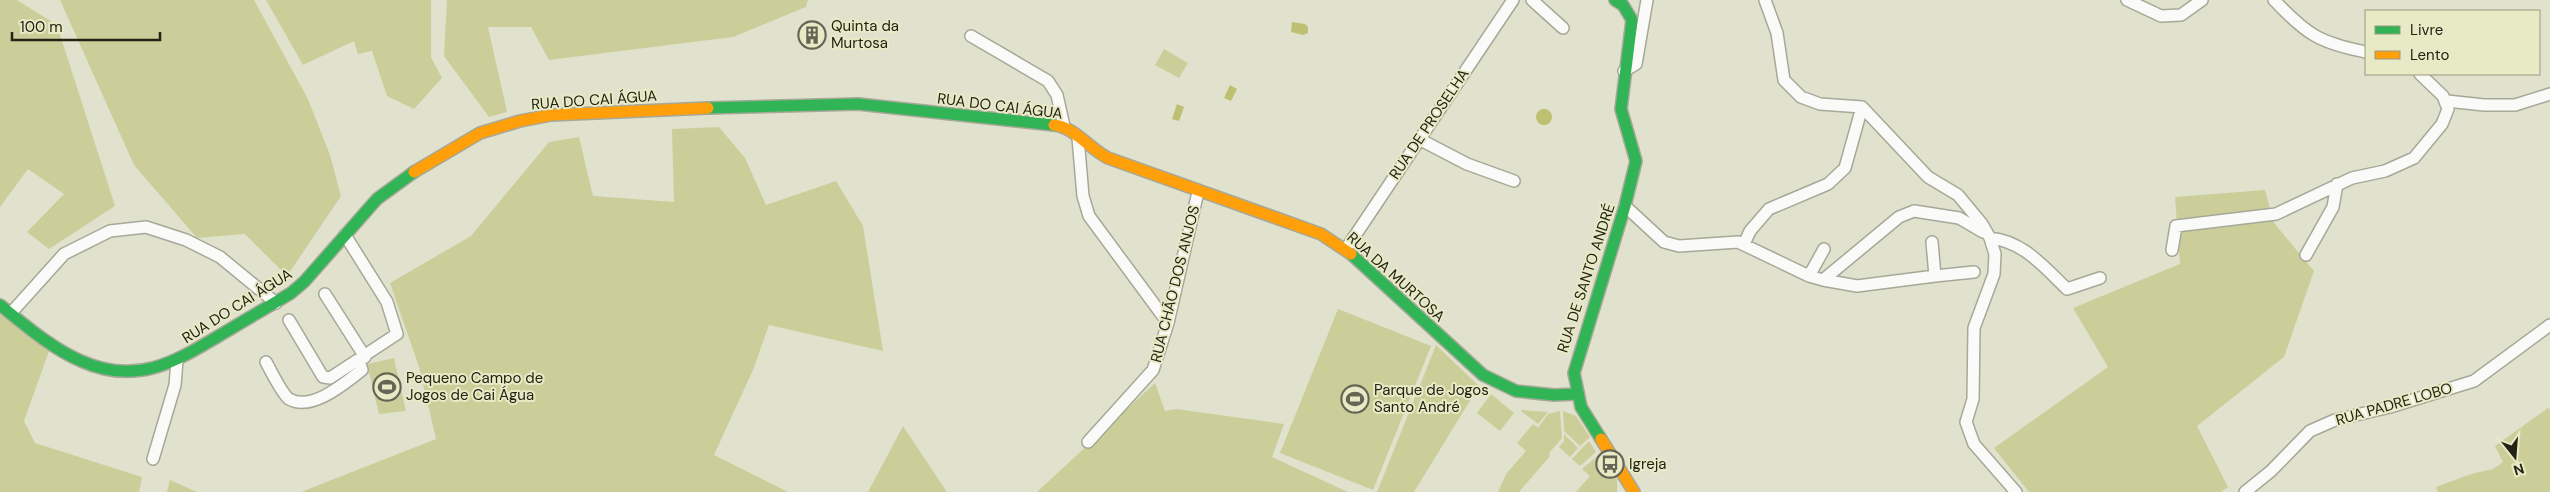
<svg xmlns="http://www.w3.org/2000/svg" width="2550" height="492" viewBox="0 0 2550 492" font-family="'DM Sans',sans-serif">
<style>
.green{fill:#ccce9a}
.water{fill:#bdc071}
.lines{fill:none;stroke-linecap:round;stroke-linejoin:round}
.street-casing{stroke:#a6a898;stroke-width:14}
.fast-casing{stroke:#a6a898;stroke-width:14}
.slow-casing{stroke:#a6a898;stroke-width:14}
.street{stroke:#fafbf8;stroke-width:11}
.fast{stroke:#30b455;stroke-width:11}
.slow{stroke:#ff9f0a;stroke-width:11}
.labels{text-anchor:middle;stroke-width:4;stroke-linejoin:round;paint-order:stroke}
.poi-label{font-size:15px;fill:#222215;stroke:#e8eac5;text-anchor:start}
.street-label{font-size:15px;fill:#222215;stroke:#e8eac5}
</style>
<rect width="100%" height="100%" fill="#e0e2cd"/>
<!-- green -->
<path class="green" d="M0 0H17L57 25 115 206 49 249 27 232 64 194 28 169 0 207Z
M60 0H254L308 99 330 155 341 196 287 276 245 234 197 238 134 165Z
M266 0H431V57L442 78 414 109 387 96 372 51 358 54 354 41 303 65Z
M447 0H808L806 7 733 37 549 60 531 27H488L507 112 489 117 444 56Z
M1164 49 1188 63 1179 78 1155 65Z
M719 127 745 158 766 205 836 181 863 226 883 351 769 325 753 370 714 455 788 492H301L436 439 419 367 390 283 471 236 549 142 579 137 593 196 674 202 672 129Z
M2265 190 2274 223 2314 271 2284 357 2197 426 2228 487 2221 492H2029L1994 448 2108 367 2073 308 2180 264 2175 197Z
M1338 309 1431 346 1373 490 1280 453Z
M0 314 49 351 24 421 35 443 142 477 139 492H0Z
M1436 345 1479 386 1414 492H1377Z
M394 358 406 411 379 414 367 364Z
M1155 383 1165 411 1176 409 1284 424 1272 457 1348 492H1037Z
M1491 394 1514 413 1500 431 1477 413Z
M2548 408 2550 410V492H2438L2436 487 2471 474 2493 469 2503 462 2495 446Z
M1522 410 1548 412 1538 424 1521 411Z
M1560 411 1562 438 1549 453 1550 456 1519 492H1498L1506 474 1526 451 1517 443 1533 424 1538 428 1548 414Z
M1563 411 1576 416 1590 437 1580 446 1564 431Z
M903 426 947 492H868Z
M1564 434 1578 448 1570 457 1559 447 1564 441Z
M1589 441 1596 452 1580 466 1572 459Z
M1601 453 1617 479V492H1576L1590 476 1582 469Z
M170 480 197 492H167Z"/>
<!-- water -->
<path class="water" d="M1292 22 1305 24 1308 27V33L1303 35 1291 32Z
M1230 85 1237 89 1231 101 1224 98Z
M1177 104 1184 107 1179 121 1172 119Z
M1536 117a8 8 0 1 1 16 0a8 8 0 1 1-16 0Z"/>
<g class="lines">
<!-- street casing -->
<g class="street-casing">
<path id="street" d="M1532 0 1563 28
M1765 0 1777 33 1784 80 1801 97 1820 104 1862 107
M2127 0 2161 16 2181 15 2202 0
M2274 0C2307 35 2320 43 2366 52
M971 36 1048 81 1057 95 1064 126
M1624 71 1636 64 1647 0
M2447 101 2484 105H2515L2550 94
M1862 107 1928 177 1958 195 1982 224 1990 238 1995 254 1994 274 1974 328 1973 399 1966 422 1974 444 2016 492
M1078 138 1083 196 1089 216 1168 323
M1419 139 1467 164 1514 181
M1625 206 1664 242 1679 246 1738 242 1809 276 1823 280 1857 286 1935 276 1932 242
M1990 238C2023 241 2044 267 2067 289L2100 278
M1744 244 1750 231 1769 209 1828 184 1845 168 1862 107
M1346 249 1513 0
M2172 250 2176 226 2276 214 2352 178 2385 171 2414 158 2442 124 2448 109 2443 96 2420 74
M2306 255 2333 207 2337 184
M1809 276 1824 249
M1935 276 1974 272
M1823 280 1899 217 1914 211 1959 218 1983 232
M325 294 365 357
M11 313 64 254 110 231 146 227 186 240 220 257 276 303
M289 320 323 377 330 378 397 334 387 302 345 235
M266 362C271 371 282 394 289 399 312 412 345 383 362 370L359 361
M1088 442 1153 370 1168 323 1198 192
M153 459 175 385 177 361
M2245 492 2271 471 2310 431 2335 420 2390 407 2474 381 2550 325"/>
</g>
<!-- fast casing -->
<g class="fast-casing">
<path id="fast" d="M708 108 858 104 1054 125
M1351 254 1483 375 1516 391 1554 395 1577 394
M0 305C25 325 51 348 81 361 137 386 175 362 222 334 245 320 268 307 291 293L304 282 377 199 414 172
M1601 439 1581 407 1574 373 1625 206 1636 161 1621 109 1632 20 1623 5 1615 0"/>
</g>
<!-- slow casing -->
<g class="slow-casing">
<path id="slow" d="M1054 125C1074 127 1090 149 1108 158L1321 234 1351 254
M414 172 480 133 520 121 551 115 708 108
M1601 439 1634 492"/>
</g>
<!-- street -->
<use href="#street" class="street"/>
<!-- fast -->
<use href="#fast" class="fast"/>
<!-- slow -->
<use href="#slow" class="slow"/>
</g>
<!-- icons -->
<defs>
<g id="building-ring" transform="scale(1.4375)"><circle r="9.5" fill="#e8eac5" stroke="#646555" stroke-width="1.5"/><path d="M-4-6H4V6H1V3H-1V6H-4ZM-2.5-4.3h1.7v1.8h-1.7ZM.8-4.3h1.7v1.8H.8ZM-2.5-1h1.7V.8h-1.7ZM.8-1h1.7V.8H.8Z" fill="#646555"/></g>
<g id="stadium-ring" transform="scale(1.4375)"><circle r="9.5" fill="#e8eac5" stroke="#646555" stroke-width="1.5"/><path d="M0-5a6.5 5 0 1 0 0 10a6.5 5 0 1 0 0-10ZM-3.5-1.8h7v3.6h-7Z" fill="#646555"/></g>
<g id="bus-ring" transform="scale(1.4375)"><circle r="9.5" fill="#e8eac5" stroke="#646555" stroke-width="1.5"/><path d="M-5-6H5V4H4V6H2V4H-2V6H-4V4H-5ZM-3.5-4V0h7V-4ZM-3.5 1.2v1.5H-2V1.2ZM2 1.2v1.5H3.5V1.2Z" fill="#646555"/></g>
</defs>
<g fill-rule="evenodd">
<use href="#building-ring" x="812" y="35"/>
<use href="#stadium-ring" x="387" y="387"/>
<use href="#stadium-ring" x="1355" y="399"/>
<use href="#bus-ring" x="1610" y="464"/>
</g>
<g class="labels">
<!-- poi labels -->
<g class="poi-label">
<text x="831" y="31">Quinta da<tspan x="831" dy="17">Murtosa</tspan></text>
<text x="406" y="383">Pequeno Campo de<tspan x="406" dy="17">Jogos de Cai Água</tspan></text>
<text x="1374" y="395">Parque de Jogos<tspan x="1374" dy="17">Santo André</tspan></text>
<text x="1629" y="469">Igreja</text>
</g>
<!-- street labels -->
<g class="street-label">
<text transform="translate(594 100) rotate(-4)" y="5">RUA DO CAI ÁGUA</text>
<text transform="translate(1000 106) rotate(7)" y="5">RUA DO CAI ÁGUA</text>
<text transform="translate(1429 124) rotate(-56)" y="5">RUA DE PROSELHA</text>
<text transform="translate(1396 277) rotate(42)" y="5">RUA DA MURTOSA</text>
<text transform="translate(1586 278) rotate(-72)" y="5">RUA DE SANTO ANDRÉ</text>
<text transform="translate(1175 284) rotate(-76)" y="5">RUA CHÃO DOS ANJOS</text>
<text transform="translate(237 306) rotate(-32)" y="5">RUA DO CAI ÁGUA</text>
<text transform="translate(2394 404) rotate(-16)" y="5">RUA PADRE LOBO</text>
</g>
</g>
<!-- legend -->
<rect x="2365" y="10" width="175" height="65" fill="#e8eac5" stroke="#999a7f"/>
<rect x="2375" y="26" width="25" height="8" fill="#30b455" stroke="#999a7f"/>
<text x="2410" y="35" font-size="15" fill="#222215">Livre</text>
<rect x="2375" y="51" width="25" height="8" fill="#ff9f0a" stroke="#999a7f"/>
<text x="2410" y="60" font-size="15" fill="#222215">Lento</text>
<!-- north arrow -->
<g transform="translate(2515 457) rotate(163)" stroke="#e8eac5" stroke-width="4" paint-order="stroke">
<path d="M0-4L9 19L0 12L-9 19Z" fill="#222215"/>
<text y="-8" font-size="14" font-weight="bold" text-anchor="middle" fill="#222215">N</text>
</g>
<!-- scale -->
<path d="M12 32v8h148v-8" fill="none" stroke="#222215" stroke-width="2.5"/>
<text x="20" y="32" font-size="15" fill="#222215" stroke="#e8eac5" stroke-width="4" paint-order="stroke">100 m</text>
</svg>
